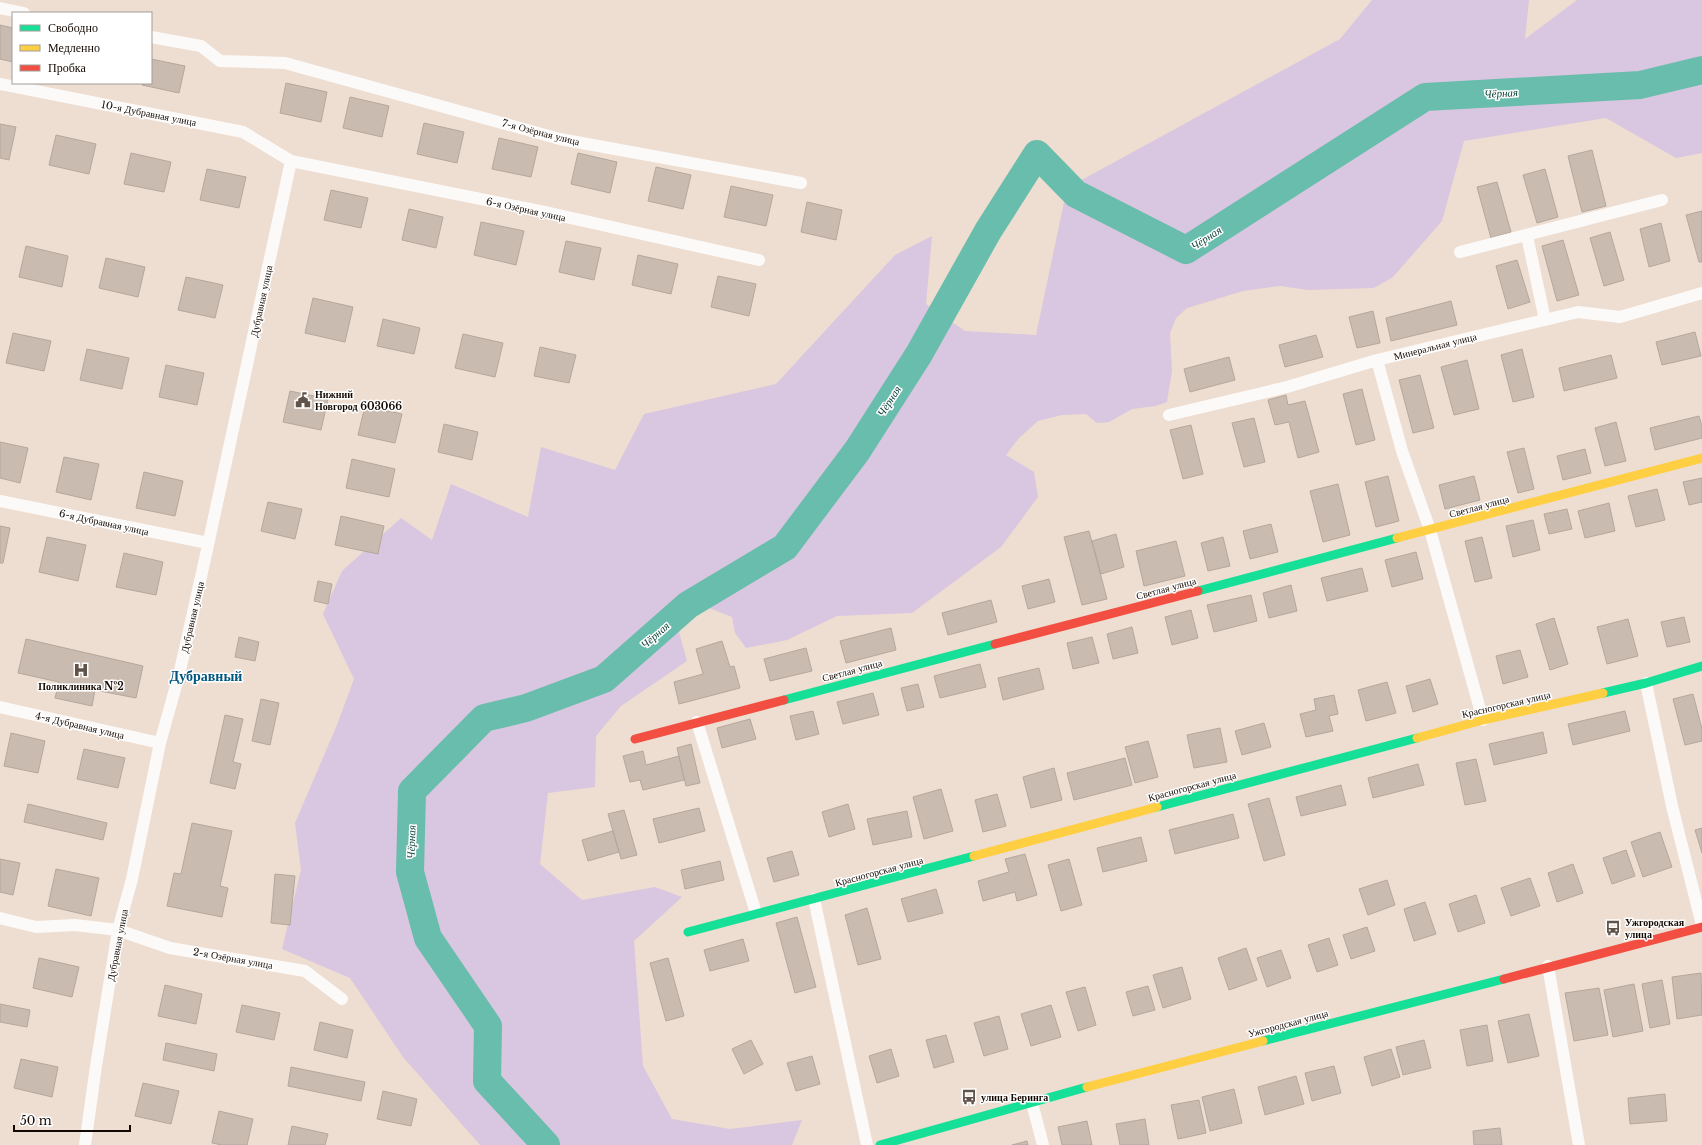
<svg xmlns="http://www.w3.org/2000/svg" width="1702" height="1145" viewBox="0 0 1702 1145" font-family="'Libre Baskerville',serif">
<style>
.green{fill:#d9c6e0}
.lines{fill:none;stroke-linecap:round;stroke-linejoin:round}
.river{stroke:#68bdac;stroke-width:28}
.building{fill:#cabbb1;stroke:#b5a79c}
.street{stroke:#fcfaf8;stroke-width:12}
.fast{stroke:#16e098;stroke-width:9}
.slow{stroke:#ffcf43;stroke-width:9}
.jam{stroke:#f24e42;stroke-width:9}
.labels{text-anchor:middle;stroke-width:3;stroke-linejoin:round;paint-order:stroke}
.street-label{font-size:10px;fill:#140902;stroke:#fff}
.poi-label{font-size:10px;font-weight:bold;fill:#140902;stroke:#fff;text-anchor:start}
.water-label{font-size:11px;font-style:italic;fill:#0f453d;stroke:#fff}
.district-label{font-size:14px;font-weight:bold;fill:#005580;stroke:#fff}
</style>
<rect width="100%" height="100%" fill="#eeddd1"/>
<!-- green -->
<path class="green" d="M1372 0H1529L1525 39 1577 0H1702V153L1676 158 1606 118 1464 141 1442 221 1393 277 1374 288 1308 290 1280 286 1243 291 1187 308 1176 318 1170 333 1172 371 1167 402 1156 406 1132 409 1109 422 1097 423 1086 414 1062 415 1038 421 1019 438 1006 455 1034 472 1038 497 1001 547 912 613 837 616 787 640 746 648 735 633 732 617 699 604 679 632 687 661 621 706 596 736 595 787 548 793 540 864 582 900 655 887 682 897 634 941 643 1066 672 1119 730 1129 802 1120 792 1145H480L403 1057 350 978 282 949 301 870 295 823 337 725 354 679 323 614 342 571 401 518 432 540 451 484 528 517 541 447 615 470 644 414 776 384 895 255 932 236 926 304 965 331 1036 335 1067 188 1340 39Z"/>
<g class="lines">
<!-- river -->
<path class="river" d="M546 1145 487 1081 488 1026 428 938 410 872 412 791 484 718 526 708 604 679 688 605 785 547 857 451 919 354 988 231 1037 154 1076 194 1186 250 1425 97 1640 85 1702 70"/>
</g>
<!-- building -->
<path class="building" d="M0 25 13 28V62L0 59Z
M151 59 185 66 179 93 142 85V83H151Z
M286 83 327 92 321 122 280 113Z
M350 97 389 106 382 137 343 128Z
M424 123 464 132 457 163 417 154Z
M0 124 16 127 9 160 0 158Z
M56 135 96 144 89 174 49 165Z
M499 138 538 147 531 177 492 169Z
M1592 150 1606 206 1582 212 1568 156Z
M131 153 171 162 164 192 124 184Z
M578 153 617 162 610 193 571 184Z
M656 167 691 175 683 209 648 201Z
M207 169 246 177 239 208 200 200Z
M1545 169 1558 217 1537 223 1523 175Z
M1497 182 1511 232 1491 238 1477 187Z
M731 186 773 195 766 226 724 217Z
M331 190 368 198 361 228 324 220Z
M807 202 842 210 836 240 801 232Z
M409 209 443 217 436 248 402 240Z
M1702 211V262H1699L1686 215Z
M481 222 524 231 516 265 474 255Z
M1661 223 1670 261 1649 267 1640 229Z
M1610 232 1624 280 1604 286 1590 238Z
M1563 240 1579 295 1557 301 1542 246Z
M566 241 601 248 594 280 559 272Z
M26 246 68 256 62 287 19 277Z
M638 255 678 264 671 294 632 285Z
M106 258 145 267 138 297 99 288Z
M1517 260 1530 302 1508 309 1496 266Z
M718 276 756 284 749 316 711 307Z
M186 277 223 285 215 318 178 310Z
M313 298 353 307 345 342 305 333Z
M1451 301 1457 325 1391 341 1386 318Z
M1373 311 1380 343 1357 348 1349 317Z
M383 319 420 328 414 354 377 346Z
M1695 332 1701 356 1662 365 1656 342Z
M13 333 51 341 44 371 6 363Z
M463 334 503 343 495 377 455 368Z
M1316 335 1323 357 1285 367 1279 345Z
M540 347 576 355 569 383 534 376Z
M87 349 129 358 122 389 80 380Z
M1522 349 1534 397 1513 402 1501 355Z
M1611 355 1617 378 1564 391 1559 368Z
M1229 357 1235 380 1190 392 1184 369Z
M1467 360 1479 409 1454 415 1441 367Z
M166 365 204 373 197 405 159 397Z
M1420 375 1434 428 1413 433 1399 380Z
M1362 389 1375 440 1356 445 1343 394Z
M290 391 328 399 321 430 283 422Z
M1286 395 1288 405 1305 401 1319 452 1298 458 1289 422 1275 425 1268 400Z
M365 406 402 414 395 443 358 435Z
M1699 416 1702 426V438L1655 450 1650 428Z
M1254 418 1265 462 1244 467 1232 423Z
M1616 422 1626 461 1605 466 1595 428Z
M444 424 478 432 472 460 438 452Z
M1191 425 1203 474 1183 479 1170 430Z
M0 442 28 448 20 483 0 478Z
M1524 448 1534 489 1518 493 1507 452Z
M1585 449 1591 473 1563 480 1557 456Z
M64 457 99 464 91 500 56 492Z
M352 459 395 469 389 497 346 488Z
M144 472 183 481 175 516 136 508Z
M1388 476 1399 521 1376 527 1365 482Z
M1474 476 1480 500 1445 509 1439 485Z
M1702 478V502L1689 505 1683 482Z
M1338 484 1350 535 1323 542 1310 491Z
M1657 489 1665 520 1636 527 1628 496Z
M268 502 302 509 295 539 261 531Z
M1609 503 1615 531 1585 538 1578 511Z
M1567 509 1572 529 1549 534 1544 514Z
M341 516 384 526 378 554 335 545Z
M1533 520 1540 550 1513 557 1506 526Z
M1271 524 1278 552 1250 559 1243 531Z
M0 526 10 528 3 563H0Z
M1089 531 1107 599 1082 605 1064 537Z
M1116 534 1124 567 1101 574 1092 541Z
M47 537 86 545 78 581 39 572Z
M1223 537 1230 566 1208 571 1201 543Z
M1482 537 1492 578 1475 582 1465 541Z
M1176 541 1185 576 1144 586 1136 551Z
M1416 552 1423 579 1392 587 1385 560Z
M124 553 163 562 156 595 116 587Z
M1362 568 1368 591 1327 601 1321 578Z
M1049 579 1055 602 1028 609 1022 586Z
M318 581 332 584 328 604 314 601Z
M1291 585 1297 611 1269 618 1263 593Z
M1251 595 1257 621 1214 632 1207 605Z
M991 600 997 622 948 635 942 613Z
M1191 610 1198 638 1172 645 1165 617Z
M1684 617 1690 642 1667 647 1661 622Z
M1554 618 1568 664 1550 670 1536 624Z
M1628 619 1638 656 1607 664 1597 627Z
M1132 627 1138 653 1113 659 1107 634Z
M891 628 896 650 846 663 840 641Z
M239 637 259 642 255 661 235 657Z
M1092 637 1099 663 1073 669 1067 643Z
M26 639 143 666 136 698 95 690 92 706 55 698 59 682 18 673Z
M722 641 730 667 734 666 740 688 679 704 674 682 703 674 696 649Z
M806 648 812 671 770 681 764 659Z
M1520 650 1528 677 1503 684 1496 656Z
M980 664 986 687 940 698 934 676Z
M1039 668 1044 689 1003 700 998 678Z
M1430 679 1438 704 1413 712 1406 686Z
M1387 682 1396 713 1366 721 1358 690Z
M918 684 924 707 907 711 901 688Z
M873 693 879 715 843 724 837 702Z
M1693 694 1702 729V741L1685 745 1673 699Z
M1334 695 1338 714 1329 716 1333 731 1306 737 1300 714 1316 710 1314 699Z
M261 699 279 703 270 745 252 741Z
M813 711 819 734 796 740 790 716Z
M1625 711 1630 731 1573 745 1568 724Z
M225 715 243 719 233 762 241 764 235 789 210 783Z
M750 719 756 739 722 748 717 728Z
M1264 723 1271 747 1242 755 1235 731Z
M1220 728 1227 762 1194 768 1187 735Z
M1543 732 1547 753 1494 765 1489 744Z
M11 733 45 741 38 773 4 766Z
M1148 741 1158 777 1135 783 1125 747Z
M691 744 700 783 686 786 677 748Z
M84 749 125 758 118 788 77 779Z
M643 751 646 765 679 756 684 780 643 790 640 780 630 782 623 756Z
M1125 758 1132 785 1074 800 1067 773Z
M1476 759 1486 801 1465 805 1456 763Z
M1418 764 1424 785 1373 798 1368 778Z
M1054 768 1062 800 1031 808 1023 777Z
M1341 785 1346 805 1301 816 1296 797Z
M941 789 953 831 924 839 913 797Z
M997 794 1006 826 983 832 975 800Z
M1269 798 1285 855 1264 861 1248 804Z
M28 804 107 823 103 840 24 822Z
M848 804 855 829 829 837 822 812Z
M699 808 705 831 659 843 653 819Z
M624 810 637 855 621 859 608 814Z
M907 811 912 837 873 845 867 819Z
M1233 814 1239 838 1175 854 1169 830Z
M192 823 232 831 220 886 228 888 222 917 167 906 174 873 181 874Z
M1702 828V853L1695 830Z
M613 831 619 852 588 861 582 840Z
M1660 832 1672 867 1643 877 1631 842Z
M1141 837 1147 861 1103 872 1097 848Z
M1626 850 1635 876 1612 884 1603 858Z
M792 851 799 875 774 882 767 858Z
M1025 854 1037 895 1017 901 1015 892 983 901 978 881 1009 872 1005 859Z
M0 859 20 863 13 895 0 892Z
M1069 859 1082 905 1061 911 1048 865Z
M720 861 724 880 685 889 681 870Z
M1573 864 1583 893 1557 902 1548 873Z
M56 869 99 878 91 916 48 906Z
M275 874 295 876 290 925 271 923Z
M1530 878 1540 906 1511 916 1501 888Z
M1387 880 1395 905 1368 915 1359 889Z
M936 889 943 913 908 922 901 899Z
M1476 895 1485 923 1458 932 1449 904Z
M1425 902 1436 934 1414 941 1404 909Z
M867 908 881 959 858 965 845 915Z
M797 917 816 987 795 993 776 923Z
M1367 927 1375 951 1351 959 1343 935Z
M1329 938 1338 965 1317 972 1308 945Z
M743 939 749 961 710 971 704 950Z
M1246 948 1257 980 1229 990 1218 958Z
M1281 950 1291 978 1267 987 1257 958Z
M39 958 79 967 72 997 33 988Z
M668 958 684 1016 666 1021 650 963Z
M1182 967 1191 999 1163 1008 1153 975Z
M1701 973 1702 1015 1677 1019 1672 977Z
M1662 980 1670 1024 1650 1028 1642 984Z
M1634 984 1643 1031 1613 1037 1604 990Z
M165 985 202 994 196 1024 158 1016Z
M1148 986 1155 1010 1133 1016 1126 992Z
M1085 987 1096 1025 1078 1031 1066 992Z
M1599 988 1608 1035 1574 1041 1565 993Z
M0 1004 30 1010 27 1027 0 1022Z
M242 1005 280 1013 274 1040 236 1032Z
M1051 1005 1061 1037 1031 1046 1021 1014Z
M1529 1014 1539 1056 1508 1063 1498 1021Z
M999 1016 1008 1049 984 1056 974 1023Z
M320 1022 353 1030 347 1058 314 1050Z
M1487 1025 1493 1061 1467 1066 1460 1030Z
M946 1035 954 1062 934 1068 926 1040Z
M751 1040 763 1064 744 1074 732 1049Z
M1424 1040 1431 1068 1403 1075 1396 1047Z
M166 1043 217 1054 214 1071 163 1060Z
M891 1049 899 1076 877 1083 869 1056Z
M1391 1049 1400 1077 1372 1086 1364 1057Z
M812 1056 820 1084 796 1091 787 1063Z
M21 1059 58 1067 52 1097 14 1088Z
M1334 1066 1341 1093 1312 1101 1305 1073Z
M291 1067 365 1082 361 1101 288 1086Z
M1296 1076 1304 1104 1265 1115 1258 1087Z
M143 1083 179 1091 171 1124 135 1116Z
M1234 1089 1242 1123 1210 1131 1202 1097Z
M383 1091 417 1099 411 1126 377 1119Z
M1665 1094 1667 1121 1630 1124 1628 1098Z
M1199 1100 1206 1133 1178 1139 1171 1105Z
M219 1111 253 1119 247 1145H222L212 1143Z
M1145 1119 1149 1145H1120L1116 1124Z
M1087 1121 1092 1145H1062L1058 1127Z
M292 1126 328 1134 325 1145H288Z
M1500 1128 1502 1145H1474L1473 1131Z
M1027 1141 1028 1145H1012Z"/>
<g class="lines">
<!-- street -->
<path class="street" d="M0 8 24 13
M151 37 201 46 220 61 285 63 560 139 801 183
M0 84 243 132 291 161 540 211 759 260
M1527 236 1545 320
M1460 252 1662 200
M1377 360 1402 451 1430 530 1483 720
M1169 415 1287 387 1377 360 1578 312 1620 317 1702 293
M0 501 208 543
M1646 683 1672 806 1702 925
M0 707 160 743
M697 722 756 913
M814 899 867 1145
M0 918 36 927 75 925 118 930 170 948 305 971 342 999
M1548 966 1579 1145
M1032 1103 1043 1145
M85 1145 96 1066 118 930 132 879 160 743 179 675 205 559 291 161"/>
<!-- fast -->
<path class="fast" d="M1198 591 1397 538
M1603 693 1646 683 1702 666
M784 700 995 644
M1157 807 1417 738
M688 932 974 856
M1263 1041 1504 979
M880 1145 1087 1087"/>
<!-- slow -->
<path class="slow" d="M1397 538 1702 458
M1417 738 1483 720 1603 693
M974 856 1157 807
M1087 1087 1263 1041"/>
<!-- jam -->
<path class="jam" d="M995 644 1198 591
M635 739 784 700
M1504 979 1702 927"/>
</g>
<!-- icons -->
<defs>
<g id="civic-bare" transform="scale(1.2)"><path d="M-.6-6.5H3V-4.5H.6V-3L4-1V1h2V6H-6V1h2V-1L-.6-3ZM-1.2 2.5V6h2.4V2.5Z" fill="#60534a" stroke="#fff" stroke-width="2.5" paint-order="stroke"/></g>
<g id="hospital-bare" transform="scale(1.2)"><path d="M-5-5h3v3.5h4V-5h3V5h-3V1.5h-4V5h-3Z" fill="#60534a" stroke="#fff" stroke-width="2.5" paint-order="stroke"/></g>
<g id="bus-bare" transform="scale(1.2)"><path d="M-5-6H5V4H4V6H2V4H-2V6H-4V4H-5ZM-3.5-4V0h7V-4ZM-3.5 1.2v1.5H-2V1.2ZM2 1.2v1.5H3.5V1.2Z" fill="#60534a" stroke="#fff" stroke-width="2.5" paint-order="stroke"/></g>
</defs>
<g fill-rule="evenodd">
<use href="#civic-bare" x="303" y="400"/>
<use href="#hospital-bare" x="81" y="670"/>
<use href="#bus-bare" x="1613" y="928"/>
<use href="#bus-bare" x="969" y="1097"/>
</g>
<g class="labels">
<!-- street labels -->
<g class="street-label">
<text transform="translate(149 113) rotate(11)" y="4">10-я Дубравная улица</text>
<text transform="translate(541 132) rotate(14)" y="4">7-я Озёрная улица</text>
<text transform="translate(526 209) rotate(12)" y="4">6-я Озёрная улица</text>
<text transform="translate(261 301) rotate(-78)" y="4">Дубравная улица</text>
<text transform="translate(1435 346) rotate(-14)" y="4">Минеральная улица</text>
<text transform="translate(1479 506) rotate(-15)" y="4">Светлая улица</text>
<text transform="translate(104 522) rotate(12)" y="4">6-я Дубравная улица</text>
<text transform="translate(1166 588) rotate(-15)" y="4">Светлая улица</text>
<text transform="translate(192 617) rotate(-77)" y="4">Дубравная улица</text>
<text transform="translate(852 670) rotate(-15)" y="4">Светлая улица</text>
<text transform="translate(1506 704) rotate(-13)" y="4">Красногорская улица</text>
<text transform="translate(80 725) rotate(13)" y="4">4-я Дубравная улица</text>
<text transform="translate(1192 786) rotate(-15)" y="4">Красногорская улица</text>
<text transform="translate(879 871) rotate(-15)" y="4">Красногорская улица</text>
<text transform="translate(117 945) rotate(-79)" y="4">Дубравная улица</text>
<text transform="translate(233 958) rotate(10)" y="4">2-я Озёрная улица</text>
<text transform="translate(1288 1023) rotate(-15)" y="4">Ужгородская улица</text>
</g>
<!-- poi labels -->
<g class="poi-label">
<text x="315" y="398">Нижний<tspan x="315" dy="12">Новгород 603066</tspan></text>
<text x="81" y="690" text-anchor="middle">Поликлиника №2</text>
<text x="1625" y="926">Ужгородская<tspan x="1625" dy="12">улица</tspan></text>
<text x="981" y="1101">улица Беринга</text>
</g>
<!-- water labels -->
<g class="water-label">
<text transform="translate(1501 93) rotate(-3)" y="4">Чёрная</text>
<text transform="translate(1206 238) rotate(-33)" y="4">Чёрная</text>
<text transform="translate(889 401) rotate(-57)" y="4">Чёрная</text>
<text transform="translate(655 635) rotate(-41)" y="4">Чёрная</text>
<text transform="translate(411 842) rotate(-88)" y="4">Чёрная</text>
</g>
<!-- district labels -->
<g class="district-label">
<text x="206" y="681">Дубравный</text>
</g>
</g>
<!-- legend -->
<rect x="12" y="12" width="140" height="72" fill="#ffffff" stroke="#a19d9a"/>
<rect x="20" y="25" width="20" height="6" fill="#16e098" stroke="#a19d9a"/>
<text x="48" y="32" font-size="12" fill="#140902">Свободно</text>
<rect x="20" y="45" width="20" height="6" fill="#ffcf43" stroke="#a19d9a"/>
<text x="48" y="52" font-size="12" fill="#140902">Медленно</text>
<rect x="20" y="65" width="20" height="6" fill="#f24e42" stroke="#a19d9a"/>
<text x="48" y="72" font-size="12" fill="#140902">Пробка</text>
<!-- scale -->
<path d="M14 1125v6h116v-6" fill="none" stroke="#140902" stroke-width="2"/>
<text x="20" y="1125" font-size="12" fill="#140902" stroke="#ffffff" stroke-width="3" paint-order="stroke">50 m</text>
</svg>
